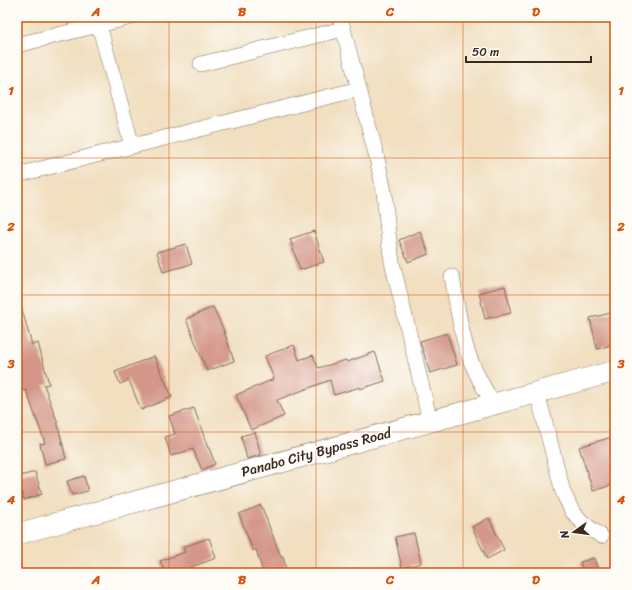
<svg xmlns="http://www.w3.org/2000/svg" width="632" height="590" viewBox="0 0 632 590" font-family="Sriracha,sans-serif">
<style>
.building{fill:#d49688}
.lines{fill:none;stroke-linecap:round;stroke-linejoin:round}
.street-casing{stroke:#7b6957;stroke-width:16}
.secondary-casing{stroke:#7b6957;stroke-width:22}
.street{stroke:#fff;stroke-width:15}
.secondary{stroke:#fff;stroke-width:21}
.grid{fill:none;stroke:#d7540e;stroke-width:1;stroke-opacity:0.55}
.labels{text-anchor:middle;stroke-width:3.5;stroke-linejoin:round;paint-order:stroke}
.street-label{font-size:14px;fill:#3b2a1e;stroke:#fdfcf7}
.neatline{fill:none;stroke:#d7540e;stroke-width:1.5}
.grid-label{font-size:13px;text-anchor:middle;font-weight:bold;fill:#d7540e}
</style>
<rect width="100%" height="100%" fill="#fdfcf7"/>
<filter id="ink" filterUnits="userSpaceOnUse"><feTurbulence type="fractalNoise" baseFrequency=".025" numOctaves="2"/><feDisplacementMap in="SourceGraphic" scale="8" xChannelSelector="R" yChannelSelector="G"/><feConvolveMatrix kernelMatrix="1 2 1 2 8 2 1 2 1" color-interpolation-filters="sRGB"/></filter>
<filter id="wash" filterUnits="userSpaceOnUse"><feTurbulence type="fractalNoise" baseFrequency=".012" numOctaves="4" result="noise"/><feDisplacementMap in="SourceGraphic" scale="16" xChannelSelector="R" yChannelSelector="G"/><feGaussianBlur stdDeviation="0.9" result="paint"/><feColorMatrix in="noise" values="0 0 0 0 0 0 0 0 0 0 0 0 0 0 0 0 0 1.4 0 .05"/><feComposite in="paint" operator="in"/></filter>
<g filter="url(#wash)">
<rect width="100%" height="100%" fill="#f1dfc0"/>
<g id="blocks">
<!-- building -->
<path class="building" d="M314 231 324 262 300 270 290 239Z
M420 231 429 254 408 262 399 240Z
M186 244 192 264 163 272 157 252Z
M505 286 511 313 485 319 479 293Z
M17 306H21L32 345 38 343 49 384 44 385 57 421 66 459 45 464 40 444 45 443 26 390 22 391 17 375V372L21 371 17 356Z
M213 307 224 331 234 361 207 371 186 319Z
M615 312V344L597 349 590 318Z
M447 333 457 365 430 373 420 341Z
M294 345 299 360 313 355 318 368 346 360 347 362 375 352 385 381 360 389V387L334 395 330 380 277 400 284 416 251 430 236 395 274 379 265 356Z
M154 356 172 397 141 410 129 380 120 384 115 372Z
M194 408 208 448H209L215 464 202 470 193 449 171 456 165 437 175 434 169 416Z
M255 432 261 455 247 459 241 436Z
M615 436V484L593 491 579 447Z
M35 472 42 494 24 500 17 477Z
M84 476 88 491 72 495 67 481Z
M261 505 281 557H283L287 573H263L256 549 253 551 239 514Z
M489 518 504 550 487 559 472 527Z
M414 533 421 563 402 568 395 537Z
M209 538 216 558 186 569 187 573H165L160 561 185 552 183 547Z
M594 558 599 573H584L580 562Z"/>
</g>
</g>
<g filter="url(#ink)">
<use href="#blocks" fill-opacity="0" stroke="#7b6957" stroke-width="1"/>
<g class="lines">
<!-- street casing -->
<g class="street-casing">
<path id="street" d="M340 17 376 154 384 191 388 233 392 262 430 421
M99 25 132 146
M17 45 131 17
M201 64 343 29
M17 175 359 89
M452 277C457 304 460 331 469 356 475 373 484 388 493 404
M537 392 563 492 572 511 583 523 601 536"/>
</g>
<!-- secondary casing -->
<g class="secondary-casing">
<path id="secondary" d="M17 534 615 371"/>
</g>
<!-- street -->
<use href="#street" class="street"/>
<!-- secondary -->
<use href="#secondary" class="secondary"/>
</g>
</g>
<!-- grid -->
<path class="grid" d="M169 17V573M316 17V573M463 17V573M17 158H615M17 295H615M17 432H615"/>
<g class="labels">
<!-- street labels -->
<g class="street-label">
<text transform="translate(316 452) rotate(-15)" y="5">Panabo City Bypass Road</text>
</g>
</g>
<!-- margin -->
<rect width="632" height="590" fill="none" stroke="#fdfcf7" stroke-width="44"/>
<!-- north arrow -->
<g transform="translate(574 532) rotate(256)" stroke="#fdfcf7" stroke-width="3" paint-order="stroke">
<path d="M0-3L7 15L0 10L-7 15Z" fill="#3b2a1e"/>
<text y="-6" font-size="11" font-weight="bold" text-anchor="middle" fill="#3b2a1e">N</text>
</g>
<!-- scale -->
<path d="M466 56v6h125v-6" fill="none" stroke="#3b2a1e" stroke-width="2"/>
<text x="472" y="56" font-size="12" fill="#3b2a1e" stroke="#fdfcf7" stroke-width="3" paint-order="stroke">50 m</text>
<rect x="22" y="22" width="588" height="546" class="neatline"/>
<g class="grid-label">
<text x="96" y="16">A</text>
<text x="242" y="16">B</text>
<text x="390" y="16">C</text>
<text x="536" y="16">D</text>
<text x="11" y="95">1</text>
<text x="621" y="95">1</text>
<text x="11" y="231">2</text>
<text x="621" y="231">2</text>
<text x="11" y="368">3</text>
<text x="621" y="368">3</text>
<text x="11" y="504">4</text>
<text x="621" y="504">4</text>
<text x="96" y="584">A</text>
<text x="242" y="584">B</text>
<text x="390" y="584">C</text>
<text x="536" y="584">D</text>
</g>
</svg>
